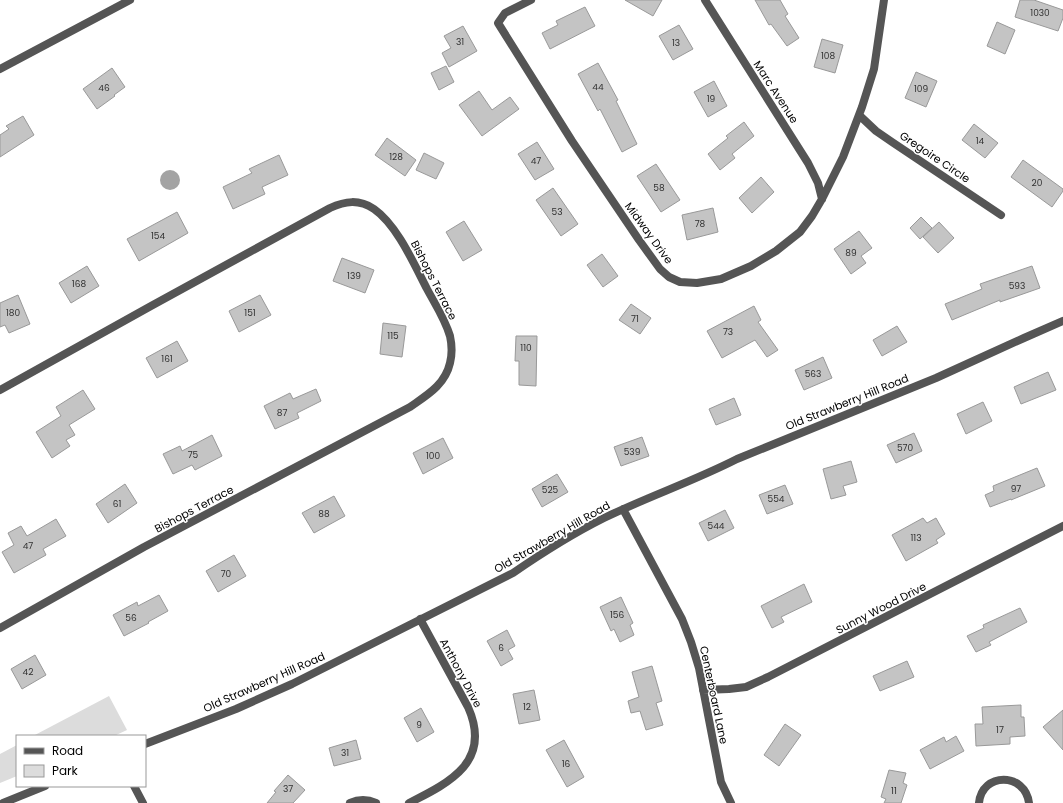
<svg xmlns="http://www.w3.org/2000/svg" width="1063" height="803" viewBox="0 0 1063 803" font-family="Poppins,sans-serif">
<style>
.green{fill:#dcdcdc}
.water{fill:#a3a3a3}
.building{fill:#c4c4c4;stroke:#999}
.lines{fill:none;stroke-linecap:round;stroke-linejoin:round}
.minor{stroke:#555;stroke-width:8}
.labels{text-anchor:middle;stroke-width:3;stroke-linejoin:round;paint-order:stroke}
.number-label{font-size:9px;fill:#313131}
.street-label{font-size:11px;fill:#000;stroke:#fff}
</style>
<rect width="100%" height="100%" fill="#fff"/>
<!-- green -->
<path class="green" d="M109 696 127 730 114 736H33Z
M17 745V776L0 783V754Z"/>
<!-- water -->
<path class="water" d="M160 180a10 10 0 1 1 20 0a10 10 0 1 1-20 0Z"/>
<!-- building -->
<path class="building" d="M625 0H662L653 16Z
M755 0H780L788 14 785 16 799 38 787 46 771 24 769 25Z
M1020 0H1034L1063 10V18L1058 31 1015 17Z
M585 7 595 26 550 49 542 33 558 25 556 21Z
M997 22 1015 30 1005 54 987 46Z
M679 25 693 49 673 60 659 36Z
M463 26 477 51 449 67 442 53 451 48 444 36Z
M822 39 843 45 835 73 814 67Z
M598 63 618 100 616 101 637 144 622 152 600 109 598 111 578 74Z
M446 66 454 82 439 90 431 73Z
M112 68 125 87 114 95 115 96 97 109 83 89Z
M916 72 937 81 926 107 905 98Z
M714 81 727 106 708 117 694 92Z
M479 91 492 110 510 97 519 109 482 136 459 105Z
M23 116 34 135 0 157V135L9 129 6 126Z
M744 122 754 136 732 154 735 158 720 170 708 154 728 138 726 136Z
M974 124 998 143 985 158 962 140Z
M387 138 416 160 405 176 375 155Z
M537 142 554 169 535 180 518 154Z
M424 153 444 163 436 179 416 170Z
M279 155 288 175 262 187 265 194 233 209 223 187 252 173 249 169Z
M1023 160 1063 189V191L1052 207 1011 177Z
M656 164 680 200 661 212 637 176Z
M761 177 774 192 752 213 739 198Z
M553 188 578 224 561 236 536 200Z
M713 208 718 232 687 240 682 215Z
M177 212 188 233 139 261 127 239Z
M921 217 932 228 920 239 910 228Z
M464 221 482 250 463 261 446 232Z
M939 222 954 238 938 253 923 237Z
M859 231 872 248 861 256 866 263 851 274 834 249Z
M602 254 618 276 603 287 587 265Z
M342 258 374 270 365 293 333 281Z
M87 266 99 286 71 303 59 283Z
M1032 266 1040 288 1000 302V300L952 320 945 304 982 289 980 284Z
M18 295 30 324 9 333 5 325 0 327V303Z
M260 295 271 315 239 332 229 311Z
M631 304 651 318 640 334 619 320Z
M754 306 761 320 758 322 778 350 767 357 755 340 722 358 707 331Z
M383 323 406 326 402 357 380 354Z
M897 326 907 342 882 356 873 340Z
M516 336H537L536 386 519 385V361H515Z
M177 341 188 361 157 378 146 358Z
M823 357 832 378 804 390 795 370Z
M1048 372 1056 390 1021 404 1014 387Z
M316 389 321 401 297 413 299 418 275 429 264 406 290 393 293 399Z
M83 390 95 409 69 425 75 435 66 440 70 446 52 458 36 432 61 416 56 407Z
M734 398 741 415 716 425 709 409Z
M983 402 992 421 966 434 957 414Z
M914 433 922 451 896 463 887 445Z
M212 435 222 456 195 470 192 465 173 474 163 454 180 446 182 451Z
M642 437 649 456 621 466 614 447Z
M443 438 453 458 423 474 413 453Z
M851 461 857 482 843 486 846 495 831 499 823 469Z
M1037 468 1045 486 1011 500V499L990 507 985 495 994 491 993 486Z
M557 474 568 492 542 507 532 489Z
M125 484 137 503 108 523 96 504Z
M785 485 793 504 767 514 759 495Z
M334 496 345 516 314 533 302 513Z
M725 510 734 528 708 541 699 523Z
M923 518 927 523 936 518 945 534 936 540 938 543 906 561 892 535Z
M56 519 66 536 43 549 46 555 14 573 2 552 14 545 8 533 21 526 27 536Z
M234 555 246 576 218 592 206 571Z
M804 584 812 602 781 617 784 622 772 628 761 606Z
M159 595 168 611 148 622 149 623 124 636 113 615 137 602 138 606Z
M621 597 633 623 630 625 634 635 620 642 614 629 611 631 600 607Z
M1020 608 1027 622 989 642 991 645 976 652 967 636 984 628 983 625Z
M507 630 515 646 508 650 513 659 501 666 487 641Z
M35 655 46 675 22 689 11 669Z
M907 661 914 677 880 691 873 676Z
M652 666 662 701 656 703 663 725 646 730 640 711 631 713 628 701 639 697 632 672Z
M534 690 540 720 519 724 513 694Z
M1021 705V717H1024L1025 736 1010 737V744L976 746 975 724H983L982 707Z
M421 708 434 732 417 742 404 718Z
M1063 710V750L1043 727Z
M785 724 801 735 779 766 764 755Z
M956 736 964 751 930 769 920 750 944 737 946 742Z
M356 740 361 759 334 766 329 748Z
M564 740 584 777 567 787 546 750Z
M889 770 906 773 903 783 907 785 901 803H884L886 799 881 797Z
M288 775 305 790 293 803H267L276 792 274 791Z"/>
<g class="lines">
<!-- minor -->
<path class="minor" d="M531 0 505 13 498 23 572 141 639 240 660 269 669 277 680 282 697 283 721 279 751 266 776 251 800 232 812 216 822 199 843 157 862 107 874 69 884 0
M705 0 808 163 818 183 822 199
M0 69 130 0
M859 115 876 131 892 142 1001 215
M0 390 151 306 330 208C345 201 359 199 374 209 397 225 414 264 427 289 435 304 445 319 450 336 452 345 452 355 450 363 445 385 427 395 410 407L144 547 0 628
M623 509 682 619 691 642 699 668 721 782 731 803
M703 690 729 689 746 687 768 677 1063 526
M145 744 236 709 292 684 513 573C542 553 572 534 604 518 647 497 694 481 737 459L936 378 1024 338 1063 321
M134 786 143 803
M3 803 45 786
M350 803C359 799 367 799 376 803
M409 803C451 782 492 761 468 707L420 619
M979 803C982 772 1025 772 1029 803"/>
</g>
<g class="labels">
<!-- number labels -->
<g class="number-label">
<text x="1040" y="16">1030</text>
<text x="460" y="45">31</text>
<text x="676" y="46">13</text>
<text x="828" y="59">108</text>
<text x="598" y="90">44</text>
<text x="104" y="91">46</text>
<text x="921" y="92">109</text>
<text x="711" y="102">19</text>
<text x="980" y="144">14</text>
<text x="396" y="160">128</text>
<text x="536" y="164">47</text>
<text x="1037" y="186">20</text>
<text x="659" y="191">58</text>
<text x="557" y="215">53</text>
<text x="700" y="227">78</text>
<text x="158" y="239">154</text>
<text x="851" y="256">89</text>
<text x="354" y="279">139</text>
<text x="79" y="287">168</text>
<text x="1017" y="289">593</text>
<text x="13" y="316">180</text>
<text x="250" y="316">151</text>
<text x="635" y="322">71</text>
<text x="728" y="335">73</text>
<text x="393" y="339">115</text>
<text x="526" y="351">110</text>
<text x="167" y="362">161</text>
<text x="813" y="377">563</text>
<text x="282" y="416">87</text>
<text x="905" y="451">570</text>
<text x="632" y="455">539</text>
<text x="193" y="458">75</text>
<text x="433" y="459">100</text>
<text x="1016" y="492">97</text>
<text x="550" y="493">525</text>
<text x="776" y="502">554</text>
<text x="117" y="507">61</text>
<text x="324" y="517">88</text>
<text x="716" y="529">544</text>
<text x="916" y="541">113</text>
<text x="28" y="549">47</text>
<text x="226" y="577">70</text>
<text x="617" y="618">156</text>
<text x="131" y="621">56</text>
<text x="501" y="651">6</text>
<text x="28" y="675">42</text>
<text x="527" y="710">12</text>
<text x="419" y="728">9</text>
<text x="1000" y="733">17</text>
<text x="345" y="756">31</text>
<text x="566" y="767">16</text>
<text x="288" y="792">37</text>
<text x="894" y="794">11</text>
</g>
<!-- street labels -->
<g class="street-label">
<text transform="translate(776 92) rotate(57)" y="4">Marc Avenue</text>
<text transform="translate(935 157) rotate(34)" y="4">Gregoire Circle</text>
<text transform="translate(649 233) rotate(54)" y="4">Midway Drive</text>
<text transform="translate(434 280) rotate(63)" y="4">Bishops Terrace</text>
<text transform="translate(847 402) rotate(-22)" y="4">Old Strawberry Hill Road</text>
<text transform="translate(194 509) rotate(-28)" y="4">Bishops Terrace</text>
<text transform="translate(552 537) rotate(-30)" y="4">Old Strawberry Hill Road</text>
<text transform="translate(881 608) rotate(-27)" y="4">Sunny Wood Drive</text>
<text transform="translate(461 673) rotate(62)" y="4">Anthony Drive</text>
<text transform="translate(264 682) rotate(-24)" y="4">Old Strawberry Hill Road</text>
<text transform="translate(714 695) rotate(78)" y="4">Centerboard Lane</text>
</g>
</g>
<!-- legend -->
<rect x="16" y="735" width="130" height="52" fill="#ffffff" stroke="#999999"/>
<rect x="24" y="748" width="20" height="6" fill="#555555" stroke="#999999"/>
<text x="52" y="755" font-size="12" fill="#000000">Road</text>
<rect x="24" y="765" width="20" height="12" fill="#dcdcdc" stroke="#999999"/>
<text x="52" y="775" font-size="12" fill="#000000">Park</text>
</svg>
